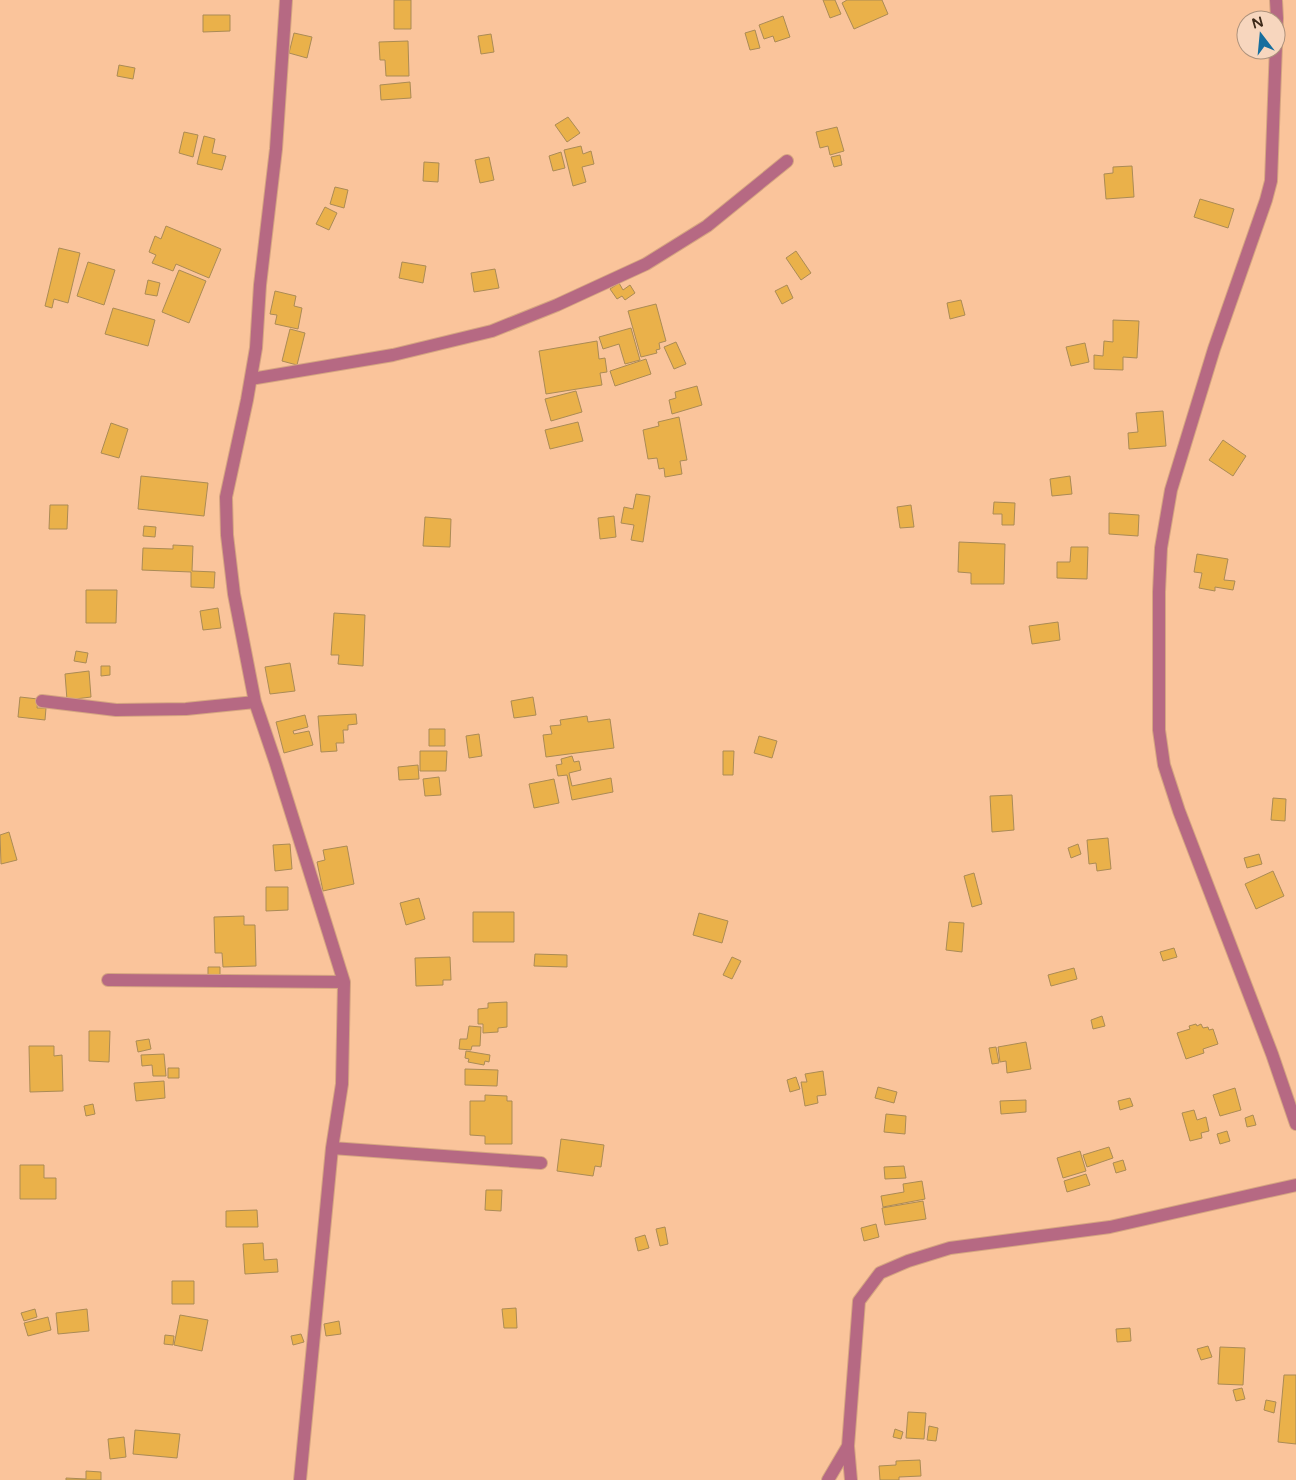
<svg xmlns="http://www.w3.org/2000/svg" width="1296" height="1480" viewBox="0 0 1296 1480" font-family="'Varela Round',sans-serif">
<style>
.building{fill:#eab14a;stroke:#ab8b55}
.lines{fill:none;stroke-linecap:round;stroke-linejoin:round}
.minor-casing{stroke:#d5a581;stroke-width:14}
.minor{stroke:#b66983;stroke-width:12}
</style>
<rect width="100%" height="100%" fill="#fac49b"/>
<!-- building -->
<path class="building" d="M394 0H411V29H394Z
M823 0H835L841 14 830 18Z
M847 0H882L888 14 854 29 842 3Z
M203 15H230V31L203 32Z
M783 16 790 37 775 42 773 36 764 39 759 25Z
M755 30 760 48 750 50 745 33Z
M294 33 312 37 307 58 289 53Z
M491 34 494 52 481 54 478 36Z
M408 41 409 76H386L385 60H380L379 42Z
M119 65 135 68 133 79 117 76Z
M410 82 411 98 381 100 380 85Z
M568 117 580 133 567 142 555 125Z
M837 127 844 151 830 155 828 146 820 148 816 132Z
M184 132 198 135 193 157 179 153Z
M204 136 215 139 212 153 226 156 222 170 197 164Z
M581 146 583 154 591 151 594 164 582 167 586 182 573 186 564 150Z
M561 152 565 168 553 171 549 156Z
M840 155 842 165 834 167 831 157Z
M489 157 494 180 480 183 475 160Z
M424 162 439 163 438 182 423 181Z
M1132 166 1134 197 1106 199 1104 174 1113 173V167Z
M335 187 348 190 344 208 330 204Z
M1200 199 1234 209 1228 228 1194 217Z
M325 207 337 213 329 230 316 224Z
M166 226 221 249 209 278 176 264 173 271 152 263 156 255 149 252 155 236 161 239Z
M59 248 80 253 68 303 54 299 52 308 45 306Z
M796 251 811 273 801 280 786 258Z
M88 262 115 270 104 305 77 296Z
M402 262 426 266 423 283 399 278Z
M495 269 499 288 474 292 471 273Z
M179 270 206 281 189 323 162 312Z
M148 280 160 283 157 296 145 294Z
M619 283 623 290 630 285 635 293 625 300 622 296 617 299 610 289Z
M787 285 793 298 782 304 775 291Z
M275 291 296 296 294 306 302 308 298 329 275 324 277 315 270 314Z
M961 300 965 315 950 319 947 303Z
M656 304 666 341 659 343 660 349 656 350 657 353 641 357 628 311Z
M113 308 155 320 148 346 105 334Z
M1113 320 1139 321 1137 358 1123 357V370L1094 369V355L1103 356 1104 341 1113 342Z
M631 328 640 360 625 364 619 344 603 349 599 337Z
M290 329 305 333 297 365 282 361Z
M597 341 599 359 605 358 607 372 600 373 602 385 546 394 539 351Z
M676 342 686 364 674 369 664 347Z
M1085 343 1089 362 1071 366 1066 347Z
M646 359 651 374 615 386 610 371Z
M697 386 702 405 672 414 669 400 676 398 675 392Z
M576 391 582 412 551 421 545 399Z
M1163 411 1166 446 1129 449 1128 433 1138 432 1136 413Z
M679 417 687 460 680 461 682 474 665 477 664 468 659 469 657 458 648 459 643 430 659 426 658 422Z
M578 422 583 441 550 449 545 430Z
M111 423 128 429 119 458 101 453Z
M1223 440 1246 456 1233 476 1209 460Z
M141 476 208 483 204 516 138 509Z
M1070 476 1072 494 1052 496 1050 479Z
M636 494 650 496 643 542 631 540 634 525 621 523 624 507 633 509Z
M994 502 1015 503 1014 525H1002V514H993Z
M50 505H68L67 529H49Z
M911 505 914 527 900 528 897 507Z
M1109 513 1139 515 1138 536 1109 534Z
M614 516 616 537 600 539 598 518Z
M425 517 451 519 450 547 423 546Z
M144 526 156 527 155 537 143 536Z
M959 542 1005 544 1004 584H971V573L958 572Z
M173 545 193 546 192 571 215 572 214 588 191 587V572L142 570 143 548 173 549Z
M1071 547H1088L1087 579 1057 578V562H1070Z
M1197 554 1228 559 1224 580 1235 581 1233 590 1215 587V591L1199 588 1202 573 1194 572Z
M86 590H117L116 623H86Z
M218 608 221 628 203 630 200 611Z
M334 613 365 615 363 666 338 664 339 655H331Z
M1058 622 1060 640 1032 644 1029 626Z
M76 651 88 653 86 663 74 661Z
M290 663 295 691 270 694 265 667Z
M101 666H110V675L101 676Z
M89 671 91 697 67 700 65 674Z
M20 697 38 699 37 708H46L45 720 18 717Z
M533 697 536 715 514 718 511 701Z
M356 714 357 724 348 725V730H343L344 743H336L337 751 321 752 318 716Z
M305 715 308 727 293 731 294 734 309 731 313 745 284 753 276 722Z
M587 716 588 722 610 719 614 748 546 757 543 735 552 734 550 726 561 725 560 720Z
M429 729H445V746H429Z
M479 734 482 756 469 758 466 736Z
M759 736 777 741 772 758 754 753Z
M420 751H447L446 771H420Z
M723 751H734L733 775H723Z
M572 756 574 762 579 761 581 770 569 773 572 786 611 778 613 792 572 800 567 775 558 776 556 765 562 764 561 759Z
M418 765 419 779 399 780 398 767Z
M439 777 441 795 425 796 423 779Z
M554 779 559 803 534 808 529 784Z
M1012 795 1014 830 992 832 990 796Z
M1273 798 1286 799 1285 821 1271 820Z
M9 832 17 860 1 864 0 835Z
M1108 838 1111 869 1097 871 1096 863 1089 864 1087 840Z
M290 844 292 869 275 871 273 845Z
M1078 844 1081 854 1071 858 1068 848Z
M347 846 354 884 323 891 317 862 325 860 323 850Z
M1259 854 1262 864 1247 868 1244 858Z
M1273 871 1284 896 1256 909 1245 884Z
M974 873 982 904 972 907 964 876Z
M266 887H288V910L266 911Z
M419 898 425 919 406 925 400 903Z
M473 912H514V942H473Z
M699 913 728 921 722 943 693 935Z
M244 916V925H255L256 966 223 967 222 953H215L214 917Z
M949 922 964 923 962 952 946 950Z
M1174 948 1177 957 1163 961 1160 952Z
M535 954 567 955V967L534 966Z
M450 957 451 980H443V985L416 986 415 958Z
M732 957 741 961 732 979 723 975Z
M208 967H220V978H208Z
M1074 968 1077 979 1051 986 1048 975Z
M507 1002V1027L498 1028V1032L483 1033V1024H478V1009L488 1008V1003Z
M1102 1016 1105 1026 1093 1029 1091 1020Z
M1196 1024 1197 1026 1201 1024 1203 1028 1208 1027 1209 1030 1213 1029 1218 1044 1203 1049 1204 1053 1186 1059 1177 1033 1190 1029 1189 1026Z
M469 1026 481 1027 480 1046H472L471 1050 459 1049 460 1039H467Z
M89 1031H110L109 1062 89 1061Z
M149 1039 151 1049 138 1052 136 1041Z
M1026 1042 1031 1069 1007 1073 1006 1061 1000 1062 998 1047Z
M29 1046H54V1056L62 1055 63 1091 30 1092Z
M996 1047 999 1063 992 1064 989 1048Z
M466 1051 490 1055 489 1062 485 1061 484 1065 468 1062 469 1059 465 1058Z
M164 1054 166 1076H153L152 1065 142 1066 141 1055Z
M168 1068H179V1078H168Z
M465 1069 498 1070 497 1086 465 1085Z
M823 1071 826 1095 817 1096 818 1103 805 1106 801 1082H807L805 1074Z
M796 1077 800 1089 790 1092 787 1080Z
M164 1081 165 1098 136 1101 134 1083Z
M878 1087 897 1092 894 1103 875 1098Z
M1235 1088 1241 1110 1220 1116 1213 1095Z
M485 1095 507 1096V1101H512V1144H485V1136L470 1135V1101H485Z
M1130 1098 1133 1106 1120 1110 1118 1101Z
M1026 1100V1112L1001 1114 1000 1101Z
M93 1104 95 1114 86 1116 84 1106Z
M1194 1110 1197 1120 1206 1117 1209 1131 1201 1133 1202 1138 1190 1141 1182 1113Z
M886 1114 906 1116 905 1134 884 1132Z
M1253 1115 1256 1125 1247 1127 1245 1118Z
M1227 1131 1230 1141 1220 1144 1217 1134Z
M561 1139 604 1145 601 1167 595 1166 593 1176 557 1171Z
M1109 1147 1113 1158 1087 1167 1083 1155Z
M1080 1151 1086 1171 1063 1178 1057 1158Z
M1123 1160 1126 1170 1116 1173 1113 1163Z
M20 1165H44V1178H56V1199H20Z
M904 1166 906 1178 885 1179 884 1167Z
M1086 1174 1090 1185 1067 1192 1064 1181Z
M922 1181 925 1199 883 1207 881 1196 904 1192 903 1184Z
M486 1190H502L501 1211 485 1210Z
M923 1201 926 1219 885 1225 882 1208Z
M257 1210 258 1227H226V1211Z
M876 1224 879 1237 864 1241 861 1228Z
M665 1227 668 1244 660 1246 656 1229Z
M645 1235 649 1248 638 1251 635 1238Z
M263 1243 264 1260 277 1259 278 1272 245 1274 243 1244Z
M172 1281H194V1304H172Z
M516 1308 517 1328H504L502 1309Z
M35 1309 37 1317 24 1321 21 1313Z
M87 1309 89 1331 58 1334 56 1313Z
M180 1315 208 1320 202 1351 174 1345Z
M48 1317 51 1330 28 1336 24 1323Z
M339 1321 341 1334 326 1336 324 1324Z
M1130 1328 1131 1341 1117 1342 1116 1329Z
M301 1334 304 1342 293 1345 291 1336Z
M165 1335 174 1336 173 1345 164 1344Z
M1208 1346 1212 1357 1201 1360 1197 1349Z
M1220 1347 1245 1348 1243 1385 1218 1384Z
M1284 1375H1296V1444L1278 1442Z
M1242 1388 1245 1399 1236 1401 1233 1390Z
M1266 1400 1276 1402 1274 1413 1264 1410Z
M908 1412 926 1413 924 1439 906 1438Z
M929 1426 938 1428 936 1441 927 1440Z
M895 1429 903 1432 901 1439 893 1437Z
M135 1430 180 1434 177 1458 133 1454Z
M124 1437 126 1457 110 1459 108 1439Z
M920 1460 921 1476 899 1477V1480H880L879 1466 896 1465V1461Z
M86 1471 101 1472V1480H66V1478L86 1479Z"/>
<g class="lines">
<!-- minor casing -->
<g class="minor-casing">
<path id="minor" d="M286 0 276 149 260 285 256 348 247 400 226 497 227 535 234 594 255 702 275 761 344 982 342 1084 332 1148 300 1480
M1276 0 1277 18 1271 181 1266 200 1214 349 1171 490 1161 548 1159 592V730L1164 765 1179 811 1272 1054 1296 1124
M251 379 393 355 492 331 557 305 646 264 707 226 787 161
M42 701 116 710 186 709 255 702
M108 980 344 982
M332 1148 541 1163
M828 1480 848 1446
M851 1480 848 1446 859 1301 880 1273 908 1261 950 1248 1110 1227 1296 1185"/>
</g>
<!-- minor -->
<use href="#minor" class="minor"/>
</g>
<!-- north arrow -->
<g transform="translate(1261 35) rotate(344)"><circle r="24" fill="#f7d6be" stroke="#ad927c"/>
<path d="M0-4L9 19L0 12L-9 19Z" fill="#166e9e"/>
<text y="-8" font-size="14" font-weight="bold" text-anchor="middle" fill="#3f2b1a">N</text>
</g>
</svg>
